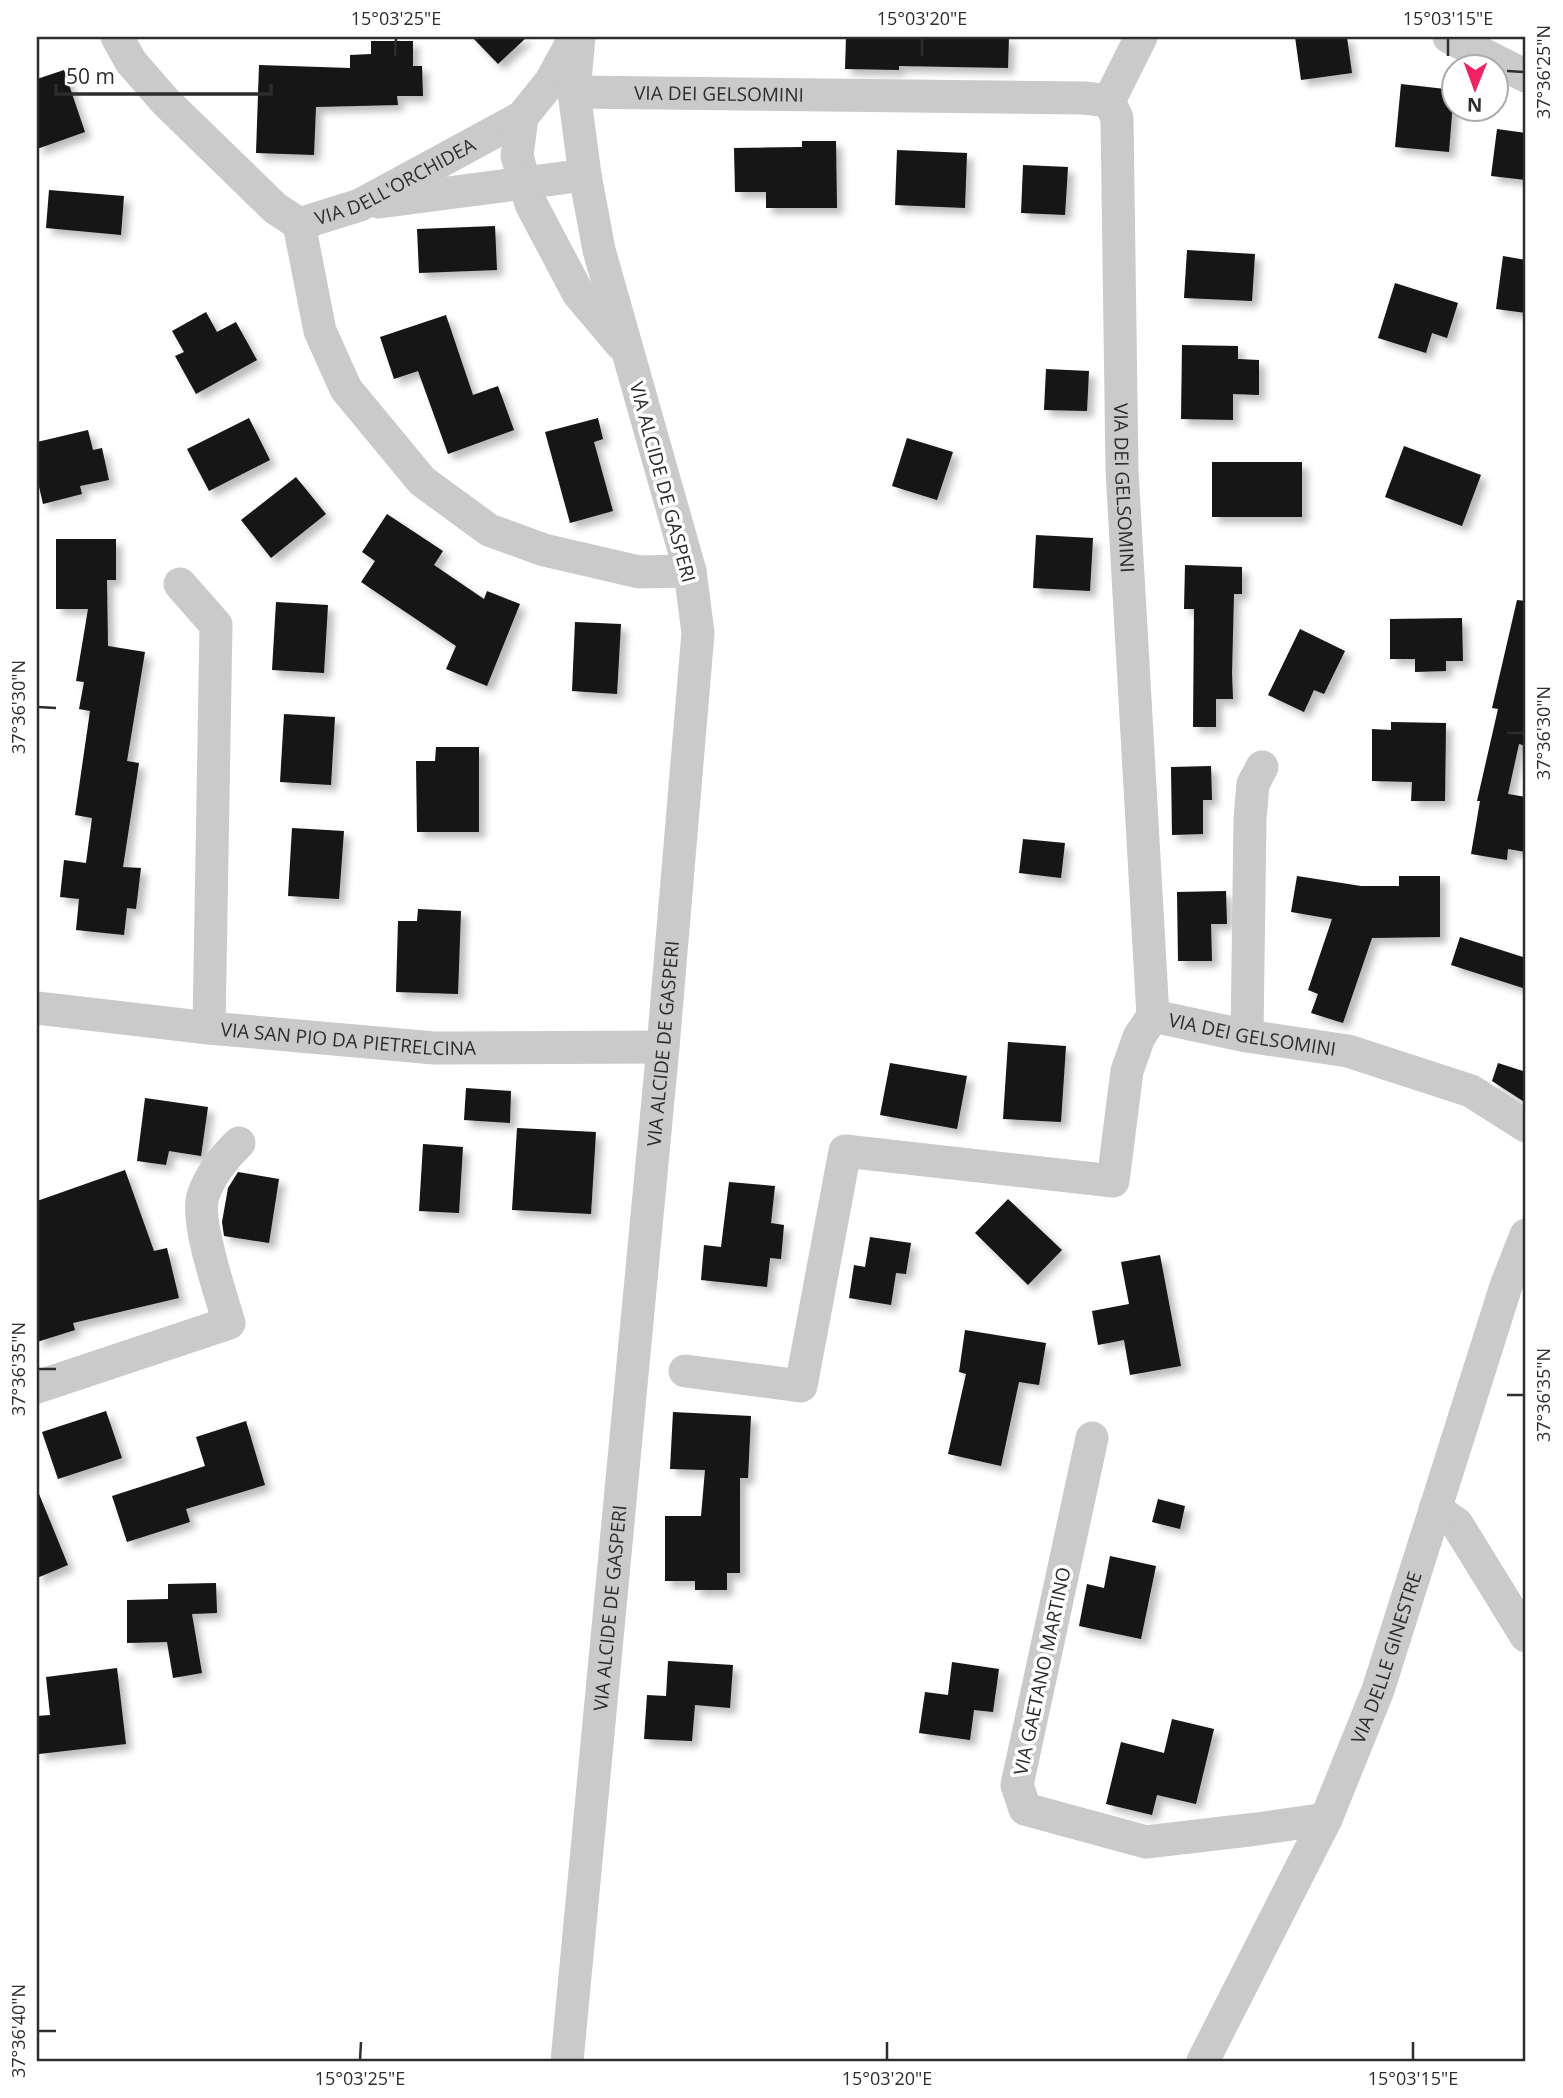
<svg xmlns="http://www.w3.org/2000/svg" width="1563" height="2098" viewBox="0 0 1563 2098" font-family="'Open Sans',sans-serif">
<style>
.building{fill:#141414;filter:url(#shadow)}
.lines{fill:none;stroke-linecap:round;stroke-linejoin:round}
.minor{stroke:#cacaca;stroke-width:33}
.ticks{fill:none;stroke:#2d2d2d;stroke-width:2.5}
.labels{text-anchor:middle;stroke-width:7;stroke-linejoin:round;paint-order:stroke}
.street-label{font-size:19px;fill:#2d2d2d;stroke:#fff}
.neatline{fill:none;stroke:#2d2d2d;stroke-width:2.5}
.ticks-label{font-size:18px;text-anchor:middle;fill:#2d2d2d}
</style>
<defs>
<filter id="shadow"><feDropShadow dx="6" dy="6" stdDeviation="3.5" flood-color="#0004"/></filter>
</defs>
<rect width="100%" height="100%" fill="#fff"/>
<!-- building -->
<path class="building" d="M472 37H527L498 64Z
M846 37H1009L1008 68 899 66V70L845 69Z
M1295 37H1347L1352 73 1301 80Z
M371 41H413V66H422L423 96H397L398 105 316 107 314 155 256 153 259 65 350 68V55L371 54Z
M64 70 85 132 37 149V79Z
M1401 84 1454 90 1449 152 1395 147Z
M1497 129 1526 133V180L1491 176Z
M802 141H836L837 208H766V192H735L734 148 802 147Z
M897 150 967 153 965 208 895 205Z
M1023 165 1068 167 1065 215 1021 213Z
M49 190 124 196 121 235 46 228Z
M495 226 497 270 419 273 417 229Z
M1187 250 1255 254 1252 301 1184 298Z
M1503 256 1526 260V313L1496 309Z
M1395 283 1458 303 1447 338 1432 333 1426 353 1378 338Z
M206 312 217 332 236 322 257 360 196 394 175 356 184 352 172 331Z
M446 315 473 395 498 386 514 430 448 454 418 371 394 379 380 337Z
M1182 345 1238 346V359L1259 360V395L1233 394V420L1181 419Z
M1046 369 1089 371 1087 411 1044 410Z
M249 418 270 460 209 491 187 449Z
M598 418 603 439 594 442 613 511 570 523 545 432Z
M88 430 93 450 102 448 109 480 80 486 82 494 43 504 37 478V442Z
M907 438 953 452 937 500 892 486Z
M1404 446 1481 475 1462 526 1385 497Z
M1212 462H1302V517H1212Z
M296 477 326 514 271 558 241 520Z
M387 514 443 551 434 565 484 599 487 591 520 604 487 686 446 669 456 646 361 582 375 561 362 552Z
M1036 535 1093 538 1090 591 1033 588Z
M56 539H116V580H107L108 646 145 652 127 761 139 763 123 867 141 868 136 909 127 908 124 935 76 930 79 899 60 897 64 860 86 863 92 818 75 815 90 711 79 709 84 682 76 681 88 609H56Z
M1185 565 1242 567V594H1234L1232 673 1233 699H1216V727H1193L1194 609H1184Z
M1517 600 1526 601V746L1519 744 1508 794 1526 797V852L1508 849 1507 860 1471 854 1480 801H1477L1498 709 1492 708Z
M276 602 328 605 324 673 272 670Z
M1462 618 1463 661H1446V671L1415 672V659H1390V619Z
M575 622 621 624 617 694 572 691Z
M1300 629 1345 651 1324 694 1314 690 1304 712 1268 695Z
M284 714 335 717 331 785 280 782Z
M1391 722 1446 723 1445 801H1411L1412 782 1372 781V729L1391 730Z
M436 747H479V832H417L416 761H435Z
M1211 766 1212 800H1203V834L1172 835 1171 767Z
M292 828 344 831 339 899 288 896Z
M1023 839 1065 843 1061 878 1019 873Z
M1297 876 1361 886H1399V876H1440V937L1372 938 1343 1023 1311 1013 1318 994 1308 990 1332 919 1291 912Z
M1226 891 1227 924H1211L1212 961H1178L1177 892Z
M418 909 461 911 458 994 396 992 398 921H417Z
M1460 937 1526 958V989L1451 965Z
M1008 1042 1066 1046 1061 1122 1003 1119Z
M890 1063 967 1076 957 1129 880 1115Z
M1498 1063 1526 1072V1103L1492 1081Z
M466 1088 511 1091 510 1123 464 1120Z
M145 1098 208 1107 201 1156 169 1151 166 1165 137 1161Z
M517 1128 596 1132 591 1214 512 1210Z
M423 1144 463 1147 459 1213 419 1211Z
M125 1170 154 1251 167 1248 179 1298 73 1323 75 1330 37 1342V1201Z
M238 1172 279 1179 269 1243 224 1236 222 1222 228 1188Z
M729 1182 775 1186 771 1223 784 1225 781 1259 770 1258 767 1287 701 1280 704 1245 721 1247Z
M1008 1199 1062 1250 1028 1285 975 1233Z
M870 1237 911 1243 906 1274 896 1273 891 1305 849 1298 854 1265 865 1267Z
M1160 1255 1181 1366 1130 1375 1124 1340 1098 1345 1092 1311 1129 1304 1121 1262Z
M965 1330 1046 1343 1039 1385 1019 1382 1001 1466 948 1454 966 1374 959 1372Z
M106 1411 122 1458 58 1479 42 1432Z
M673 1412 751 1416 748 1478H740V1573H727V1590H695V1581H665V1516H701L705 1470 670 1469Z
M246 1421 265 1485 186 1509 190 1522 127 1542 112 1496 205 1466 196 1437Z
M37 1489 68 1565 37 1578Z
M1158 1499 1185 1506 1180 1529 1152 1522Z
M1110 1556 1156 1566 1141 1639 1079 1626 1087 1584 1104 1588Z
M216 1583 217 1613 192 1614 202 1673 173 1678 167 1642 127 1643V1600L168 1599V1584Z
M668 1661 733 1665 730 1708 695 1705 692 1741 644 1739 647 1695 666 1696Z
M952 1662 999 1669 993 1712 974 1710 970 1740 919 1733 925 1692 948 1695Z
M117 1668 126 1744 39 1754 37 1716 50 1715 46 1677Z
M1172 1719 1214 1729 1196 1804 1157 1795 1152 1815 1106 1804 1121 1742 1164 1753Z"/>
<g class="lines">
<!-- minor -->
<g class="minor">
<path id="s1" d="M117 37 131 62 166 102 275 208 299 224 360 205 522 117 551 81 574 39"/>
<path d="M1449 37 1526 76"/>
<path id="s2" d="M574 92 1084 98 1109 101 1117 118 1122 470 1153 1016 1247 1036 1348 1051 1471 1091 1526 1126"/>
<path d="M1109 101 1141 37"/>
<path d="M522 117 517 156 531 204 578 293 621 344"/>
<path d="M379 202 585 175"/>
<path d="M299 224 320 331 346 389 422 481 489 530 544 550 639 572 690 571"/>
<path d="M180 584 216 625 209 1028"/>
<path id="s3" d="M37 1008 209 1028 434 1048 663 1047"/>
<path d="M1247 1036 1250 819 1253 784 1262 767"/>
<path d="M685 1371 801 1386 845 1151 1113 1181 1127 1071 1139 1037 1153 1016"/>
<path d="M37 1387 229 1323C221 1295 195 1221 203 1196 209 1177 224 1157 239 1143"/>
<path d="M1092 1438 1017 1785 1025 1809 1146 1842 1257 1829 1326 1819"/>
<path d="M1435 1509 1457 1524 1526 1636"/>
<path id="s4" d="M567 2061 663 1047 698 633 690 571 599 250 585 175 574 92 579 37"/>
<path id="s5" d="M1203 2061 1326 1819 1378 1690 1506 1286 1526 1235"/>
</g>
</g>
<!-- ticks -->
<path class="ticks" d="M395 56 396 38M922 56V38M1448 56V38M1507 71 1524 72M38 707 56 708M1507 733H1524M38 1369H56M1507 1395H1524M38 2031H56M360 2060 361 2042M887 2060V2042M1413 2060V2042"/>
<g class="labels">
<!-- street labels -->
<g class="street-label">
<text dy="7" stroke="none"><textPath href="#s2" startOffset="145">VIA DEI GELSOMINI</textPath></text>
<text dy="7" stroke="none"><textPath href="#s1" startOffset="368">VIA DELL'ORCHIDEA</textPath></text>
<text transform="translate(663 482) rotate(75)" y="7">VIA ALCIDE DE GASPERI</text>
<text dy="7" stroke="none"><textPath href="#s2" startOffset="924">VIA DEI GELSOMINI</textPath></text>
<text dy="7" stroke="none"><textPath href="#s2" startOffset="1554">VIA DEI GELSOMINI</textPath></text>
<text dy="7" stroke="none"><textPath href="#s3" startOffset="313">VIA SAN PIO DA PIETRELCINA</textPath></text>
<text dy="7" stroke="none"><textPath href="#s4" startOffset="1022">VIA ALCIDE DE GASPERI</textPath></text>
<text dy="7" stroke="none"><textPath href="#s4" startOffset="455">VIA ALCIDE DE GASPERI</textPath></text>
<text dy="7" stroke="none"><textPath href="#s5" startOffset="444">VIA DELLE GINESTRE</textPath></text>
<text transform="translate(1042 1671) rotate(-78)" y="7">VIA GAETANO MARTINO</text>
</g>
</g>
<!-- border -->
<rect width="1563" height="2098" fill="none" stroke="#ffffff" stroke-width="77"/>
<!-- north arrow -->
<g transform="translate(1475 88) rotate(181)"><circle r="33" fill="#ffffff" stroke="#ababab" stroke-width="2"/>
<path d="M0-5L12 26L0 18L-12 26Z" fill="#f22262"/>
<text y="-10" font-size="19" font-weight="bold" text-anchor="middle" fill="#2d2d2d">N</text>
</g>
<!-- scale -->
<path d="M56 84v10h215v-10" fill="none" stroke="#2d2d2d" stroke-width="3.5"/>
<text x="66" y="84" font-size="21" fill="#2d2d2d" stroke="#ffffff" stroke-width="5" paint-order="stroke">50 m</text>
<rect x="38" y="38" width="1486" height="2022" class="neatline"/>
<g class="ticks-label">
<text x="396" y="25">15°03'25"E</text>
<text x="922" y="25">15°03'20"E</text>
<text x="1448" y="25">15°03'15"E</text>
<text transform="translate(1544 72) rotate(-90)" y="6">37°36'25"N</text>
<text transform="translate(19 707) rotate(-90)" y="6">37°36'30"N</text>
<text transform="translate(1544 733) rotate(-90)" y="6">37°36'30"N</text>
<text transform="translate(19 1369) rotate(-90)" y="6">37°36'35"N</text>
<text transform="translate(1544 1395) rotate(-90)" y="6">37°36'35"N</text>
<text transform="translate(19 2031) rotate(-90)" y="6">37°36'40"N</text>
<text x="360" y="2085">15°03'25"E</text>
<text x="887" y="2085">15°03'20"E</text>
<text x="1413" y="2085">15°03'15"E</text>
</g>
</svg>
